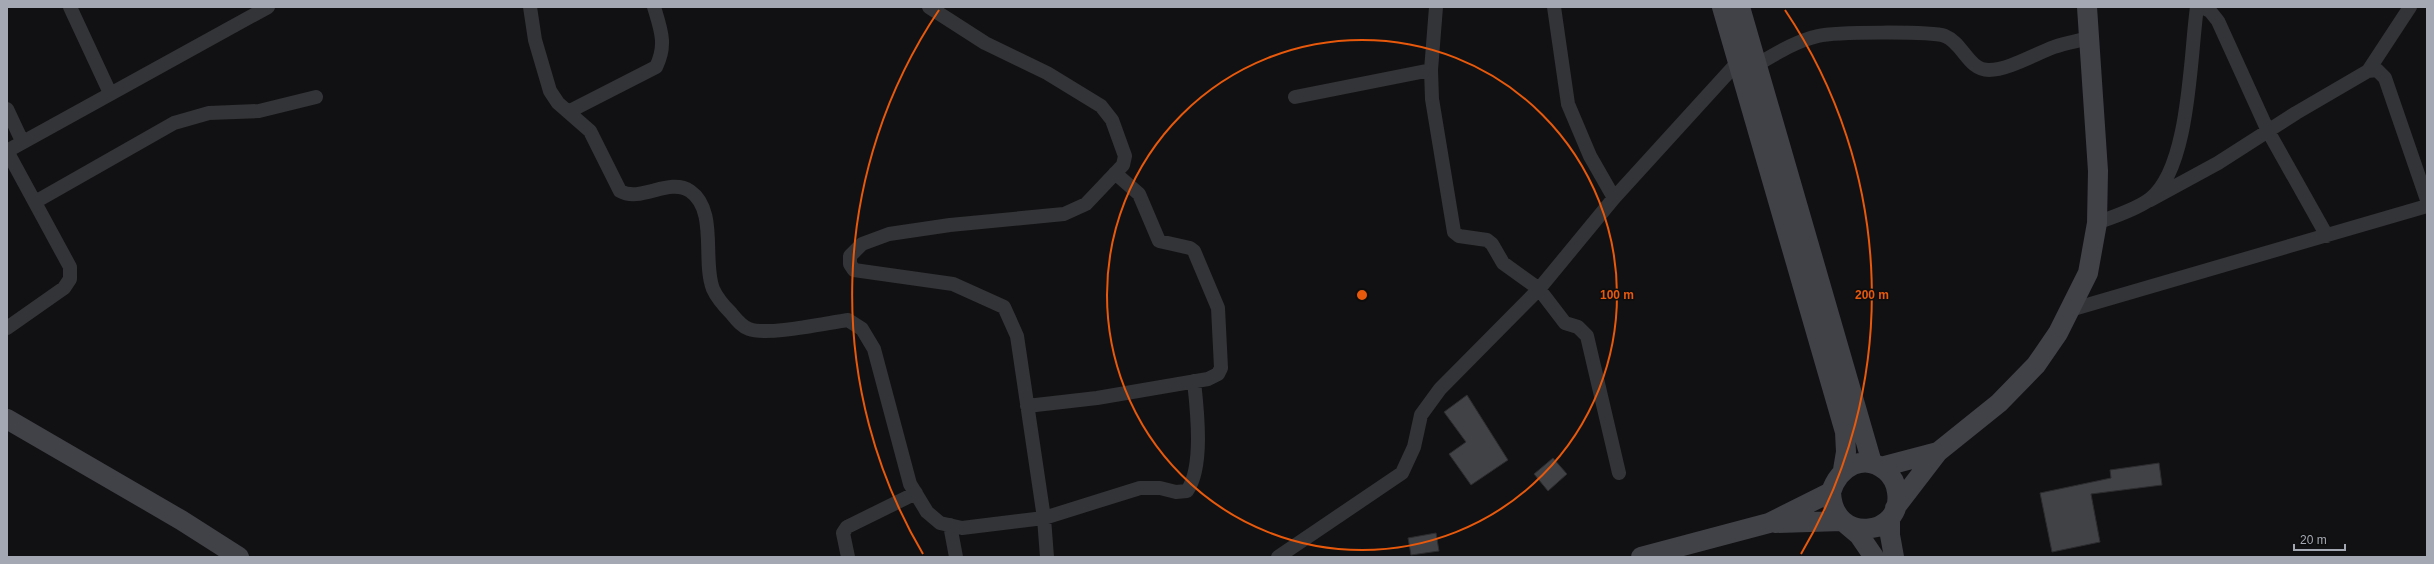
<svg xmlns="http://www.w3.org/2000/svg" width="2434" height="564" viewBox="0 0 2434 564" font-family="Arial,sans-serif">
<style>
.building{fill:#414246;stroke:#2c2c2f}
.lines{fill:none;stroke-linecap:round;stroke-linejoin:round}
.minor{stroke:#333437;stroke-width:14}
.secondary{stroke:#414247;stroke-width:20}
.ring{fill:none;stroke:#e8590c;stroke-width:2}
.centre{fill:#e8590c;stroke:#0d0d0e;stroke-width:2}
.ring-label{font-size:12px;text-anchor:middle;font-weight:bold;fill:#e8590c;stroke:#0d0d0e;stroke-width:3;stroke-linejoin:round;paint-order:stroke}
</style>
<rect width="100%" height="100%" fill="#111113"/>
<!-- building -->
<path class="building" d="M1467 395 1508 460 1471 485 1449 454 1466 442 1444 412Z
M1553 458 1567 474 1548 491 1534 474Z
M2159 463 2162 485 2091 494 2100 542 2052 552 2040 493 2111 478 2110 470Z
M1436 533 1439 551 1411 555 1408 538Z"/>
<g class="lines">
<!-- minor -->
<path class="minor" d="M70 7 110 93
M530 7 535 40 550 91 558 103 590 131 620 191C641 203 669 177 690 191 718 210 702 261 713 289 717 298 724 306 731 313 736 319 741 326 749 329 768 336 826 323 848 320L862 329 874 349 910 484 927 512 940 523 962 528 1044 518 1140 488H1160L1176 492 1187 491C1204 467 1197 409 1194 381
M929 7 985 43 1047 73 1101 106 1112 120 1125 156 1123 165 1086 204 1064 214 950 225 889 234 862 244 850 256V264L854 270 953 284 1004 307 1017 336 1044 518 1047 557
M1436 7 1431 70 1432 99 1454 232 1459 236 1487 240 1492 244 1503 263 1539 289 1565 323 1578 327 1587 336 1619 473
M1554 7 1568 104 1590 156 1614 198
M2202 7 2210 11 2218 21 2268 131 2327 236
M1758 64C1777 53 1796 41 1818 36 1834 32 1930 31 1945 36 1963 43 1968 70 1989 70 2008 70 2035 54 2054 47 2065 43 2078 41 2089 38
M2368 71 2410 7
M1295 97 1431 70
M7 109 22 141
M568 112 656 67C667 45 661 30 654 7
M7 151 268 7
M2150 200 2218 163 2296 113 2368 71 2377 70 2385 78 2427 200
M35 202 174 123 209 113 259 111 316 97
M2097 223C2112 217 2138 209 2150 199 2190 168 2190 56 2197 7
M2070 310 2427 206
M7 328 64 288 70 279V267L7 151
M1027 406 1097 398 1208 379 1218 374 1221 368 1218 308 1194 251 1190 248 1159 241 1139 194 1115 173
M950 525 956 557
M848 557 843 533 847 527 916 493
M1278 557 1402 473 1414 447 1421 415 1440 389 1539 289 1614 198 1737 63"/>
<!-- secondary -->
<path class="secondary" d="M1722 7 1845 432 1846 452 1843 470
M1740 7 1872 463
M7 419 181 520 239 557
M1881 467 1938 452
M1895 508 1938 452 1999 403 2036 365 2058 333 2088 273 2097 223 2098 171 2087 7
M1890 518V535L1894 557
M1775 523 1842 521
M1846 524 1859 535 1874 557
M1641 557 1769 523 1831 492C1839 467 1864 452 1886 471 1893 477 1896 484 1897 492 1904 536 1833 546 1831 492"/>
</g>
<!-- distance rings -->
<g class="ring">
<circle cx="1362" cy="295" r="255"/>
<path d="M923 554A510 510 0 0 1 939 10M1785 10A510 510 0 0 1 1801 554"/>
</g>
<circle cx="1362" cy="295" r="6" class="centre"/>
<g class="ring-label">
<text x="1617" y="299">100 m</text>
<text x="1872" y="299">200 m</text>
</g>
<!-- border -->
<rect width="2434" height="564" fill="none" stroke="#a4a8b2" stroke-width="16"/>
<!-- scale -->
<path d="M2294 544v6h51v-6" fill="none" stroke="#a4a8b2" stroke-width="2"/>
<text x="2300" y="544" font-size="12" fill="#a4a8b2" stroke="#0d0d0e" stroke-width="3" paint-order="stroke">20 m</text>
</svg>
